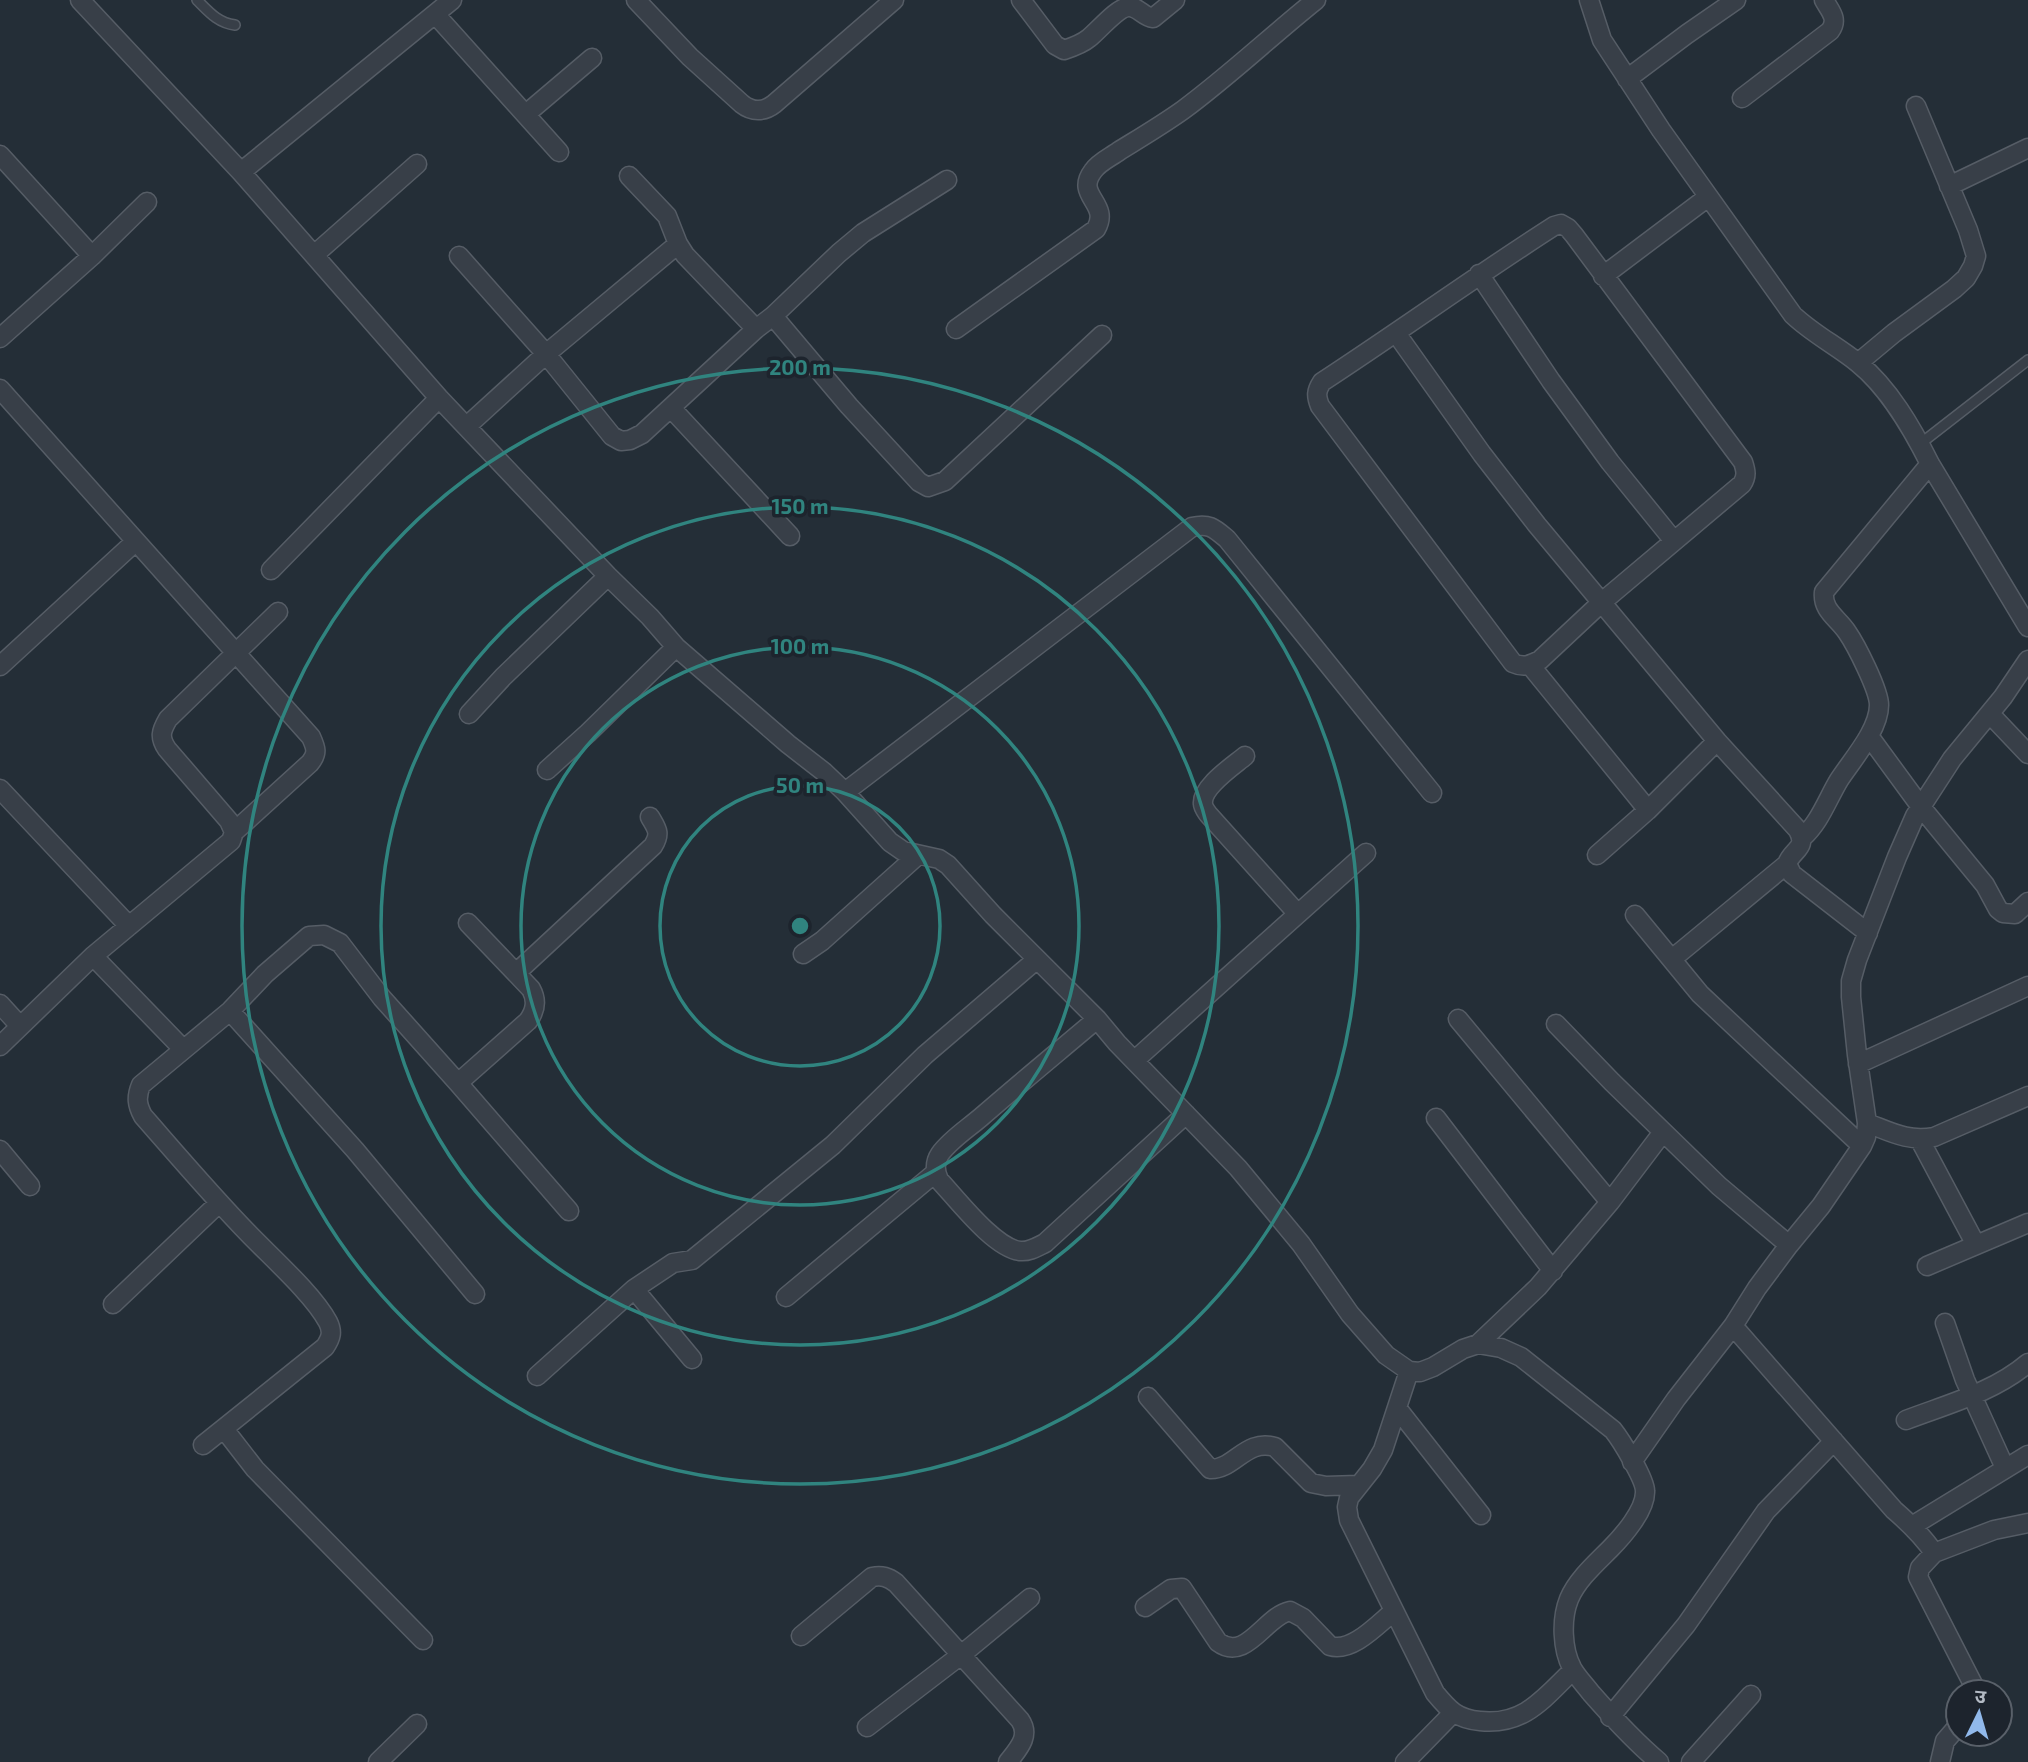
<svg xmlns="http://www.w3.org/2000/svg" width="2028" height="1762" viewBox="0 0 2028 1762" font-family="'Exo 2','Noto Sans Devanagari',sans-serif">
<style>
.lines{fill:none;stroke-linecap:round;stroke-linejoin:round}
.service-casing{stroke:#565d66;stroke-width:12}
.minor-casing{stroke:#565d66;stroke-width:21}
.service{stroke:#383f48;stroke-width:9}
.minor{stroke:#383f48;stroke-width:18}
.ring{fill:none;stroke:#30847f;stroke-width:3.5}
.centre{fill:#30847f;stroke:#1d242d;stroke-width:3.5}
.ring-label{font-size:21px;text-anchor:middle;font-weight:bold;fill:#30847f;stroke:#1d242d;stroke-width:7;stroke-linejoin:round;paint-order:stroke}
</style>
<rect width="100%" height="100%" fill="#242e37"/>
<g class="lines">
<!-- service casing -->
<g class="service-casing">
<path id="service" d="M197 0C209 12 218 23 235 25
M1920 444 2028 360"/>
</g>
<!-- minor casing -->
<g class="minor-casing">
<path id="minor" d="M80 0 241 172 439 398 608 576 650 617 676 647 788 744 824 772 845 792 890 842 903 851 939 859 948 865 993 915 1097 1019 1117 1043 1238 1168 1301 1244 1350 1314 1386 1355 1409 1371 1420 1372 1433 1367 1463 1349 1478 1344 1501 1348 1521 1357 1613 1430C1621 1440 1645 1479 1645 1491 1646 1510 1622 1537 1610 1549 1595 1564 1577 1580 1569 1599 1561 1619 1562 1649 1572 1668 1577 1677 1585 1685 1591 1693 1613 1718 1634 1741 1659 1762
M636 0 690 57 742 104C752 112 764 112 774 104L894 0
M1021 0 1055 45 1064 50C1073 47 1082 44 1089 38 1098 31 1117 8 1128 7 1138 6 1143 17 1153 18L1175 0
M1589 0 1602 40 1661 130 1793 315C1813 334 1837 346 1858 363 1889 388 1912 428 1930 464L2028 627
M435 14 559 152
M1627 79 1687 34 1736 0
M1742 98 1830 31C1839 19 1830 11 1824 0
M526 114 592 58
M0 155 92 256
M241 172 452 0
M629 176 667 216 678 244 685 255 756 329
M1949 186 2028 148
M1561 224 1568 228 1574 235 1743 462C1746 471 1747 476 1742 484L1602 602 1540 660C1530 665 1524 668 1513 663L1320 406C1316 396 1316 391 1322 382 1400 331 1476 276 1554 226Z
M314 255 417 164
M459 256 546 354 612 436 621 441 630 440 642 434 756 329 773 316 839 253 863 233 947 180
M1479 274 1551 381 1610 462 1674 541
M1603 276 1708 197
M773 316 849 406 919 482 928 487 945 481 1102 335
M956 329 1096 229C1111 203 1074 196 1093 171 1099 162 1111 157 1119 151 1140 138 1162 125 1183 110 1229 76 1271 36 1316 0
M1396 333 1482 454 1537 525 1717 741 1798 830C1808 849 1792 849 1787 864L1792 874 1868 933
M0 338 92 256 147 202
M1858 363 1894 333 1954 289 1966 278 1973 266 1976 256 1968 230 1916 106
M0 389 311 737C316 748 318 753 310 763L234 832
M671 408 790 536
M467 426 546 354 678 244
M271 570 439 398
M1530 665 1648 810
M0 666 136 541
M469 714 503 677 608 576
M1990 714 2028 754
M1869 736 1921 807 1985 885 1998 909 2003 913 2015 914 2028 902
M1245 756C1233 766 1201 787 1203 804 1203 807 1206 811 1208 814L1297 913
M547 770 588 733 676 647
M0 789 129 926
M845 792 1192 527C1209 523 1214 528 1227 539L1432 793
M1802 838C1820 822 1827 800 1839 780 1852 760 1879 730 1879 705 1879 690 1856 645 1847 632 1838 618 1822 611 1824 592L1930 464
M1597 855 1648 810 1717 741
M1635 915 1700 994 1862 1146
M803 954 822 941 918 855
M93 956 183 1049
M1672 959 1787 864
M516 973 653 846C661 833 657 829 650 817
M0 1004 20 1026
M230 1011 355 1150 475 1294
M1097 1019C1058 1052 1019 1084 980 1118 967 1129 950 1140 940 1154 934 1163 935 1171 939 1180 957 1199 994 1248 1020 1251 1029 1252 1037 1247 1045 1243L1186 1114
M1458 1019 1610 1202 1538 1287 1478 1344
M1556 1024 1612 1082 1719 1186 1789 1245
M0 1046 93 956 231 841 234 832 229 821 167 749C159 737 161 731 168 719L278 612
M1135 1060 1366 853
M1858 1064 2028 986
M458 1083 528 1021C536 1010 537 1000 531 989L468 923
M1436 1118 1553 1271
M1867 1123C1891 1132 1908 1142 1934 1137L2028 1096
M1920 1140 1976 1245
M0 1150 30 1186
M1610 1202 1663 1132
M1927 1266 2028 1223
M634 1289 692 1359
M786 1297 935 1173
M113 1304 219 1203
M1945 1323 1965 1380 2005 1468
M1733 1326 1894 1510C1909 1523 1923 1536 1934 1553L1920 1568 1918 1577 1977 1692
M1409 1371 1383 1450 1372 1469 1349 1498 1347 1507 1349 1520 1435 1693C1449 1710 1457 1719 1480 1721 1524 1726 1544 1698 1573 1670
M537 1376 634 1289 673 1263 692 1260 833 1145 925 1055 1036 960
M1148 1397 1210 1469C1234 1470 1246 1438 1275 1447L1311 1483 1326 1486 1358 1485
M1397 1408 1481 1515
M1906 1420C1948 1404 1994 1392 2028 1363
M224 1429 255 1469 423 1640
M203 1445 325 1347C331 1338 333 1332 328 1322 313 1294 271 1257 248 1233 212 1196 178 1156 143 1116 137 1105 136 1097 141 1085L230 1011 265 974 309 936 324 935 340 943 382 998 458 1083 569 1211
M1632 1462 1676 1399 1733 1326 1757 1288 1789 1245 1821 1206 1862 1146 1866 1137 1867 1123 1857 1055 1851 997V981L1857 960 1897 857 1915 816 1952 759 2003 697 2028 660
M1912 1526 2028 1455
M1934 1553 1994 1530 2028 1523
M1145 1607 1171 1589 1182 1588 1218 1642C1246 1663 1265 1616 1290 1611L1303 1618 1330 1646C1352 1653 1378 1624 1394 1611
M801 1636 872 1577C882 1575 888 1577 896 1583L1020 1720C1031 1736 1018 1749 1008 1762
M1610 1717 1686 1625 1766 1511 1834 1441
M867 1727 961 1655 1030 1598
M378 1762 417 1724
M1405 1762 1453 1713
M1691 1762 1751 1695
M1940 1762 1945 1741 1958 1726"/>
</g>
<!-- service -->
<use href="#service" class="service"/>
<!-- minor -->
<use href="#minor" class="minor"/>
</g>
<!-- distance rings -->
<g class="ring">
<circle cx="800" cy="926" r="140"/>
<circle cx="800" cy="926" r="279"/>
<circle cx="800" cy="926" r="419"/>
<circle cx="800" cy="926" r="558"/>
</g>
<circle cx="800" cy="926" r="10" class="centre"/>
<g class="ring-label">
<text x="800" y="375">200 m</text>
<text x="800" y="514">150 m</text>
<text x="800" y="654">100 m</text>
<text x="800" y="793">50 m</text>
</g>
<!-- north arrow -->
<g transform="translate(1979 1713) rotate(5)"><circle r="33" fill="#1d242d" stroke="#596069" stroke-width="2"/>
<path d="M0-5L12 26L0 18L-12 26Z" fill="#91b9eb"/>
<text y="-10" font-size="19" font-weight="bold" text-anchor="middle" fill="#b3bac4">उ</text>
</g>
</svg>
